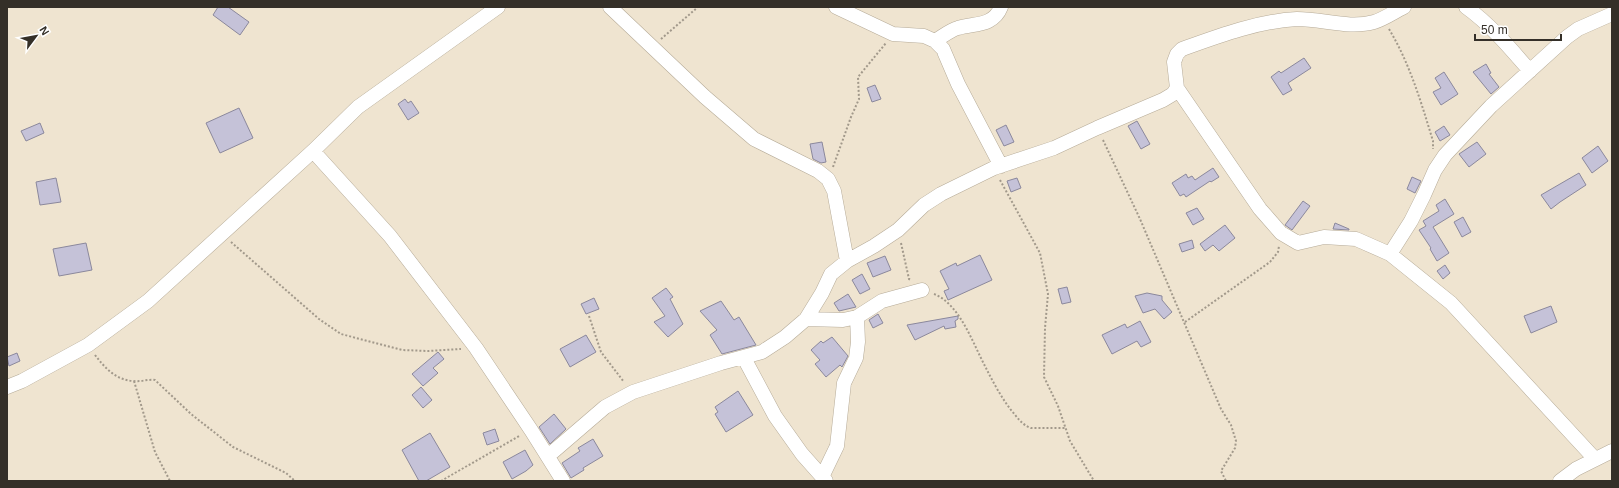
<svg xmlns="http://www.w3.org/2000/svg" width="1619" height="488" viewBox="0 0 1619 488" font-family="Helvetica,sans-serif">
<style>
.building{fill:#c5c2d8;stroke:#8b889c}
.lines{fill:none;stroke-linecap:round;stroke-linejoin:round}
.minor-casing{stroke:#b6ab98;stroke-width:15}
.path{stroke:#a2998b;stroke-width:2;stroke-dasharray:2 2;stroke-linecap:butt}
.minor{stroke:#fff;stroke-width:14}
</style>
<rect width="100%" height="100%" fill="#efe4d0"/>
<!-- building -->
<path class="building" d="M218 7H228L249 22 240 35 213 15Z
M1304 58 1311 68 1288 83 1292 90 1283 95 1271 77 1279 71 1281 73Z
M1486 64 1491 73 1489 74 1499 87 1491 94 1473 72Z
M1444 72 1458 94 1441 105 1433 92 1441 88 1435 78Z
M875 85 881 99 872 102 867 88Z
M405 99 408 103 411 101 419 113 408 120 398 104Z
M239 108 253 138 220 153 206 123Z
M1137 121 1150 144 1141 149 1128 126Z
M40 123 44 133 26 141 21 131Z
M1006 125 1014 142 1004 146 996 130Z
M1444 126 1450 135 1440 141 1435 132Z
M822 142 826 162 821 163 813 159 810 144Z
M1477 142 1486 154 1469 167 1459 154Z
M1598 146 1608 161 1592 173 1582 158Z
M1213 168 1219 177 1211 182 1210 181 1186 197 1184 194 1180 196 1172 183 1186 174 1188 178 1192 176 1195 180Z
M1579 173 1586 185 1560 202 1551 209 1541 195Z
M1412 177 1421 181 1415 193 1407 189Z
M56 178 61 202 40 205 36 182Z
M1017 178 1021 188 1011 192 1007 181Z
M1445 199 1454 214 1433 227 1449 253 1437 261 1430 249 1431 248 1419 230 1426 226 1423 221 1439 211 1436 205Z
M1303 201 1310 206 1292 230 1285 225Z
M1197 208 1204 219 1193 225 1186 213Z
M1463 217 1471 232 1462 237 1454 222Z
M1335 223 1349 229V230L1333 229Z
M1225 225 1235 238 1219 251 1213 245 1205 251 1200 244Z
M1192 240 1194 248 1182 252 1179 244Z
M86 243 92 270 59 276 53 249Z
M980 255 992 280 948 300 944 291 949 289 940 271 956 263 957 266Z
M885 256 891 270 873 277 867 263Z
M1445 265 1450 273 1443 279 1437 271Z
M862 274 870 289 860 294 852 280Z
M1067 287 1071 302 1062 304 1058 289Z
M666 288 673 297 670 299 683 324 668 337 654 322 665 316 652 298Z
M1147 293 1162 296V300L1172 312 1164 319 1155 309 1143 313 1135 296Z
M848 294 856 307 839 311 834 303Z
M594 298 599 309 586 314 581 304Z
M721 301 734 320 739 317 756 345 722 354 710 335 717 330 700 311Z
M1551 306 1557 322 1531 333 1524 316Z
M878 314 883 323 873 328 869 320Z
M958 316V319L955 321 956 327 945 329 944 326 915 340 907 325Z
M1140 321 1151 342 1141 347 1137 341 1112 354 1102 335 1125 324 1127 328Z
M586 335 596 352 570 367 560 349Z
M832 337 848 356 842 367 840 365 826 377 815 364 820 360 811 350 821 341 823 343Z
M438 352 444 359 433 368 438 373 423 386 412 374Z
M17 353 20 361 9 366 7 357Z
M421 387 432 400 423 408 412 395Z
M738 391 753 415 726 432 715 414 718 412 715 407Z
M554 414 566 429 550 444 539 427Z
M495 429 499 441 487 445 483 433Z
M430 433 450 467 426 481H419L402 450Z
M593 439 603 456 583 468 584 470 571 478 562 463 580 451 578 448Z
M525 450 533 465 526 471 512 479 503 462Z"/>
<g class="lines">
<!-- minor casing -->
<g class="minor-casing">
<path id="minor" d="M610 7 705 97 754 139 818 171 828 179 834 191 847 261
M836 7 893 34 924 36 935 41 943 49 958 84 1001 166
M1466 7C1491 25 1510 48 1530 71
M935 41C942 37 950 30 958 28 974 23 993 27 1001 7
M1177 88 1260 209 1281 233 1298 243 1324 237 1356 239 1390 254 1451 303 1595 459
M313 151 390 236 476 348 531 430 563 481
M1390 254 1411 221 1424 195 1435 170 1445 155 1491 106 1567 37 1578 29 1612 14
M806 319 843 320 857 317 882 301 922 290
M744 358 775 416 802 454 826 481
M7 387 22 381 88 345 148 301 313 151 358 107 498 7
M548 456 605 407 633 392 721 363 762 352 785 337 806 319 822 293 831 274 847 261 874 246 898 230 924 205 941 194 994 168 1054 148 1097 128 1163 100 1173 94 1177 88 1174 62 1177 54 1182 49C1218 36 1258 21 1297 19 1323 19 1349 29 1374 22 1384 19 1394 12 1404 7
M822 477 837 446 844 383 856 358 858 342 857 317
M1560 481 1576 469 1612 451"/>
</g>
<!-- path -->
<path class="path" d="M1389 29C1410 64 1421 102 1433 141V149
M661 39 698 7
M1103 140 1140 219 1221 409 1231 425 1236 441 1235 448 1221 471 1226 481
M833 167 851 117 859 99 858 77 886 43
M1000 180 1040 253 1048 294 1045 328 1044 377 1058 406 1070 441 1094 481
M231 242 319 319 341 334 402 350 428 351 461 349
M901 243 909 279 911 280
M934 294C960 304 973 344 986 368 993 382 1001 397 1011 410 1017 417 1022 425 1031 428H1065
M589 316 601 352 624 382
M1185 322 1270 262 1278 252 1279 246
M95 355C105 368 116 380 133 381 141 382 148 379 155 380L191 414 233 447 286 473 295 481
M134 381 155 452 170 481
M441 481 519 436"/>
<!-- minor -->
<use href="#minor" class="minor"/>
</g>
<!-- border -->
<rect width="1619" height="488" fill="none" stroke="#342f28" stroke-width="16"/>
<!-- north arrow -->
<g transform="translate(36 36) rotate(58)" stroke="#ffffff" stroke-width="3" paint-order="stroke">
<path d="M0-3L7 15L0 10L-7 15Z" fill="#342f28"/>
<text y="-6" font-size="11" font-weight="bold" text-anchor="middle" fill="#342f28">N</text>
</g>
<!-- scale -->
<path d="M1475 34v6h86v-6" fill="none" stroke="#342f28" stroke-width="2"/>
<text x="1481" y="34" font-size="12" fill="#342f28" stroke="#ffffff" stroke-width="3" paint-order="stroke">50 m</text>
</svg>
